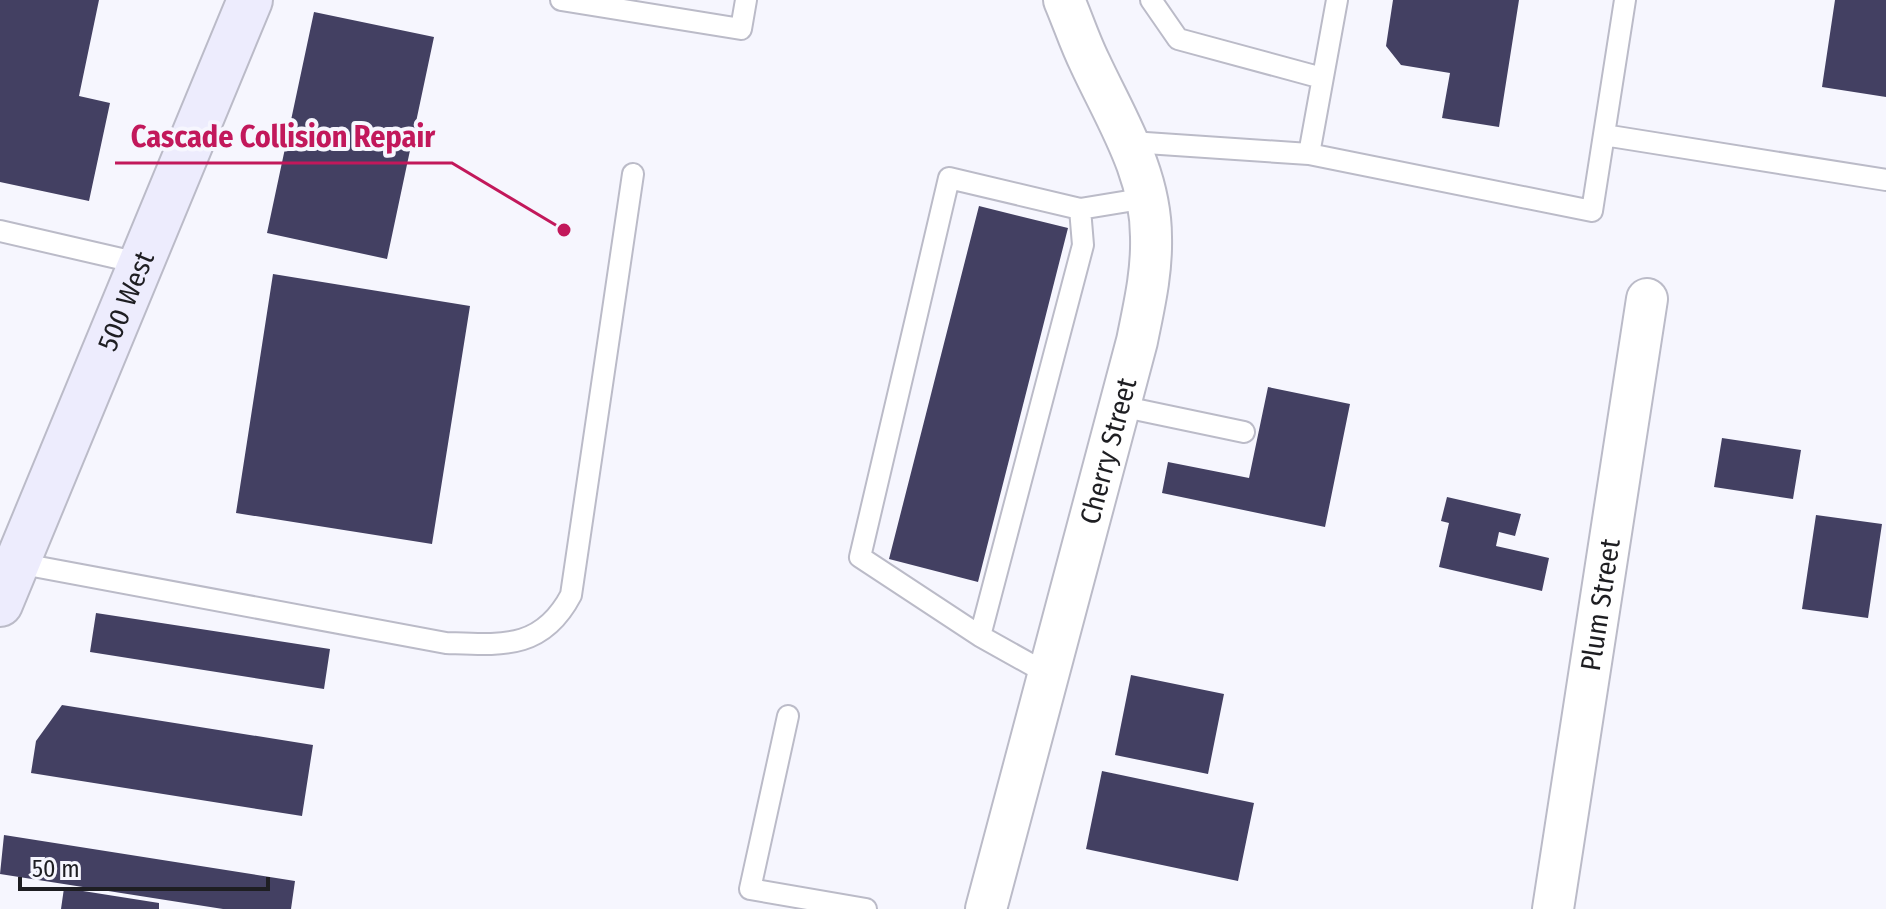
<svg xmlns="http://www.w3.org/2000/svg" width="1886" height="909" viewBox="0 0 1886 909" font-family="'Fira Sans Condensed',sans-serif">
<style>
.building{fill:#434062}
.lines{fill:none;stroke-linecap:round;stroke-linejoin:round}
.lane-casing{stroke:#bbbbc8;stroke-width:24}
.street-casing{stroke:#bbbbc8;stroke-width:44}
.secondary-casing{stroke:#bbbbc8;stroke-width:48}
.lane{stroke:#fff;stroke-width:20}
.street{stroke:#fff;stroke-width:40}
.secondary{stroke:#edecfd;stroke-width:44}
.labels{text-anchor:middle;stroke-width:8;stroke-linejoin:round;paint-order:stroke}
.street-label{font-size:28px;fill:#1e1e22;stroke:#f6f6fe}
.leader{fill:none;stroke:#c2185b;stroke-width:3}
.callout-dot{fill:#c2185b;stroke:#f6f6fe;stroke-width:3}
.callout-label{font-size:30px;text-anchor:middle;font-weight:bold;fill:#c2185b;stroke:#f6f6fe;stroke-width:8;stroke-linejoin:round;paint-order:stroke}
</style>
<rect width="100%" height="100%" fill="#f6f6fe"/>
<!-- building -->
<path class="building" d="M0 0H99L79 96 110 103 89 201 0 182Z
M1393 0H1519L1499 127 1442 118 1450 73 1401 65 1386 46Z
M1835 0H1886V97L1822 87Z
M314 12 434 37 387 259 267 233Z
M979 206 1068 228 978 582 889 559Z
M273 274 470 306 432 544 236 513Z
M1268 387 1350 404 1325 527 1162 493 1168 462 1249 478Z
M1722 438 1801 450 1793 499 1714 487Z
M1447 497 1521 514 1515 536 1499 532 1496 546 1549 558 1542 591 1439 567 1449 523 1441 521Z
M1816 515 1882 524 1868 618 1802 609Z
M96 613 330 649 324 689 90 652Z
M1131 675 1224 694 1208 774 1115 755Z
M62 705 313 745 302 816 31 773 36 741Z
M1102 771 1254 803 1238 881 1086 849Z
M4 835 295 881 291 909H223L0 874Z
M64 888 159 903V909H61Z"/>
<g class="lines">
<!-- lane casing -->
<g class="lane-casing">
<path id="lane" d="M561 0 741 29 746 0
M1151 0 1178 39 1322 78
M1604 135 1886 180
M1131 142 1309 154 1337 0
M1309 154 1592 211 1625 0
M1080 209 1147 198
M0 231 143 264
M1120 406 1244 432
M17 563 446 643C502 645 542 650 571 595L633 174
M980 636 1083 245 1080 209 949 178 860 557 980 636 1048 674
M788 716 750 889 866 909"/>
</g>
<!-- street casing -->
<g class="street-casing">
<g id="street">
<path id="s1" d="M986 909 1137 341C1144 306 1152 273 1151 237 1151 173 1116 119 1090 63 1080 43 1073 21 1064 0"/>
<path id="s2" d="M1553 909 1647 299"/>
</g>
</g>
<!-- secondary casing -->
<g class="secondary-casing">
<g id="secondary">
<path id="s3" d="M0 604 250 0"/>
</g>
</g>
<!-- lane -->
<use href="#lane" class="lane"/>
<!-- street -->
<use href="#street" class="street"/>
<!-- secondary -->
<use href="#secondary" class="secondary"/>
</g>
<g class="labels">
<!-- street labels -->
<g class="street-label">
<text dy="10" stroke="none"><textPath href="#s3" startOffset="328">500 West</textPath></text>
<text dy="10" stroke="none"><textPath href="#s1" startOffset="474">Cherry Street</textPath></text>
<text dy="10" stroke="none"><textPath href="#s2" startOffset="308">Plum Street</textPath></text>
</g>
</g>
<!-- callouts -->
<path class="leader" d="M564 230L452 163H115"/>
<circle class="callout-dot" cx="564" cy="230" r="8"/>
<g class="callout-label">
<text x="283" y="147">Cascade Collision Repair</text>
</g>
<!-- scale -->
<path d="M20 877v12h248v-12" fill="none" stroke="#1e1e22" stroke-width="4"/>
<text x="32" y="877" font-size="24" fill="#1e1e22" stroke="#f6f6fe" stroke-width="6" paint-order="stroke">50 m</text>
</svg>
